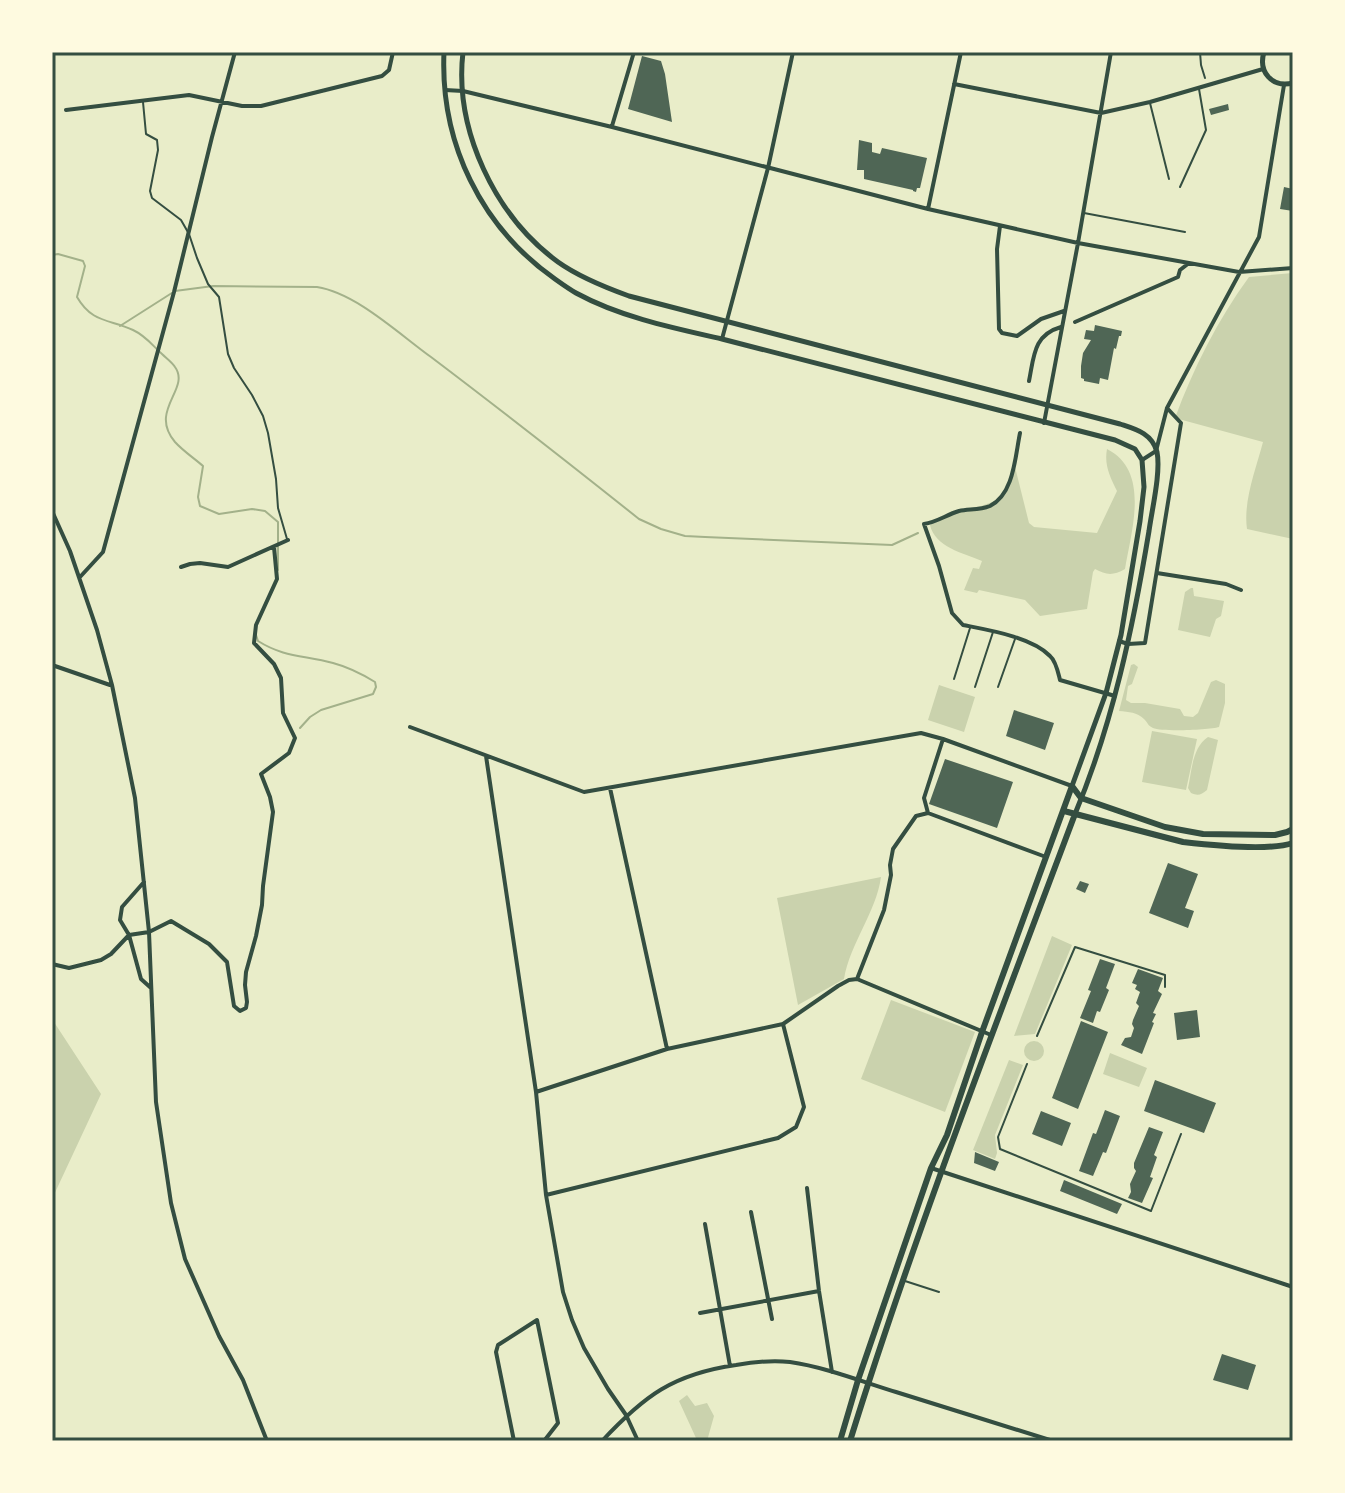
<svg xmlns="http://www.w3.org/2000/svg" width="1345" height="1493" viewBox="0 0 1345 1493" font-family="'Archivo Narrow',sans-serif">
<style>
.green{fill:#cad2ad}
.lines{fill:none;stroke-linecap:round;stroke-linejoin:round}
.stream{stroke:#a3b18a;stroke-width:2}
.building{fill:#4f6655}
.path{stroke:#344e41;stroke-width:2}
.service{stroke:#344e41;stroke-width:2}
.minor{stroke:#344e41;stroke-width:4}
.tertiary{stroke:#344e41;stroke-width:5}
.primary{stroke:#344e41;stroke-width:6}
.neatline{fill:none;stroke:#344e41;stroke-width:3}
</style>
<rect width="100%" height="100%" fill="#e9edc9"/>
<!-- green -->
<path class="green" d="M1293 273V539L1247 529C1243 501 1256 469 1263 442L1175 418C1194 367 1217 321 1249 277Z
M1107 449C1151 471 1131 532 1125 569 1113 576 1106 575 1095 569L1093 572 1087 609 1040 616 1025 600 979 590 977 593 964 590 973 568 979 569 982 561C963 553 935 547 930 525L952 511 981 506 998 500 1004 492 1015 467 1029 523 1034 527 1097 533 1117 491C1110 477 1104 465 1107 449Z
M1191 588H1193L1194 596 1224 601 1221 616 1216 619 1210 637 1178 630 1185 592Z
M1134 664 1138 667 1132 684 1128 686 1126 700 1131 703H1145L1180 709 1184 716 1193 717 1198 713 1211 682 1216 680 1225 684V703L1219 727C1209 730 1162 732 1153 728 1146 724 1150 725 1144 719 1137 712 1129 712 1119 711L1131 665Z
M939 685 975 697 964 732 928 720Z
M1152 731 1197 739 1186 790 1142 782Z
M1208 737 1218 740 1207 790C1201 795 1198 796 1191 793L1188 788C1192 770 1192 748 1208 737Z
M881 877C876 913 850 943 844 979L798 1005 777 898Z
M1052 936 1072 945 1035 1034 1014 1036Z
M891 1000 975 1032 945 1112 861 1079Z
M52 1019 101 1094 52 1199Z
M1024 1051a10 10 0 1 1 20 0a10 10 0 1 1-20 0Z
M1110 1053 1147 1068 1139 1087 1103 1074Z
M1009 1060 1023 1065 995 1135 997 1153 995 1159 973 1150Z
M687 1395 695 1406 707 1403 714 1416 707 1441H689L696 1438 679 1401Z"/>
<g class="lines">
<!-- stream -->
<path class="stream" d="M52 255 58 254 83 261 85 266 77 297C92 323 109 319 133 330 146 336 152 345 162 354 166 358 172 362 175 367 191 389 148 410 175 442 183 451 194 458 203 466L198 497 200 506 219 514 252 509 265 511 278 522V570
M120 326 175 291 213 286 317 287C356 293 399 334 431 357 501 410 570 464 639 519L661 529 685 536 705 537 892 545 918 533
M256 635 258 641C285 658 305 655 333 663 348 667 362 674 375 682L376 687 373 694 321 710 310 717 300 728"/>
</g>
<!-- building -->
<path class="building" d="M642 56 661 61 665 74 672 122 628 109Z
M1228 104 1229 110 1211 115 1209 109Z
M859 140 872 143V152L880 154 882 148 927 158 920 188H917L916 192 913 191V190L864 179V170H857Z
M1284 187 1293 189V211L1280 209Z
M1095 325 1122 331 1121 336H1119L1116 349 1114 348 1108 380 1100 378 1099 384 1084 381V379L1081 378V366L1083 353 1091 340 1084 339 1086 330 1094 331Z
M1014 710 1054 723 1045 750 1006 736Z
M945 759 1013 782 997 828 929 804Z
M1168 863 1198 874 1185 908 1194 911 1188 928 1149 913Z
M1080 881 1089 884 1085 893 1076 889Z
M1100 959 1115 964 1106 988 1109 990 1100 1012 1097 1011 1093 1023 1080 1018 1091 991 1088 990Z
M1138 969 1163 978 1158 991 1162 994 1153 1013 1156 1014 1152 1022 1154 1023 1142 1054 1121 1045 1125 1038 1131 1037 1134 1028 1132 1024 1133 1020 1139 1006 1136 1003 1140 992 1135 989 1137 985 1132 983Z
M1197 1010 1200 1037 1177 1040 1174 1013Z
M1081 1021 1108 1032 1078 1109 1052 1098Z
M1155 1080 1216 1103 1204 1133 1144 1111Z
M1105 1110 1120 1116 1106 1153 1103 1152 1093 1176 1079 1171 1093 1133 1096 1134Z
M1041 1111 1071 1123 1062 1146 1032 1134Z
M1149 1127 1163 1132 1154 1155 1157 1157 1150 1177 1153 1178 1142 1203 1128 1198 1131 1192 1130 1184 1136 1171 1134 1168V1163Z
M975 1152 999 1162 995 1171 974 1163Z
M1064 1180 1122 1204 1117 1214 1060 1191Z
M1222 1354 1256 1365 1248 1390 1213 1380Z"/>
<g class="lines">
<!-- path -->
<path class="path" d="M1200 52 1201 65 1205 78"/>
<!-- service -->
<path class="service" d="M143 102 146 134 157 140 158 150 150 191 152 198 181 220 189 234 197 258 208 284 219 297 228 354 234 368 252 395 263 416 268 433 276 479 278 508 287 539
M1150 103 1169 179
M1180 187 1206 130 1199 89
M1084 213 1185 232
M954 679 970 628
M975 687 993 632
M998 687 1015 639
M1037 1036 1075 947 1165 975V987
M1027 1064 998 1137 1000 1149 1151 1211 1181 1134
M905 1281 939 1292"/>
<!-- minor -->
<path class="minor" d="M954 84 1101 113 1150 102 1263 69
M445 90 463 91 612 127 928 209 1078 243 1239 272 1293 268
M66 110 189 95 242 106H261L382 76 389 70 393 52
M612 126 634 52
M928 209 961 52
M1000 226 997 249 999 329 1002 333 1017 336 1041 319 1064 311
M1075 322 1178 277 1180 270 1189 263
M722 339 768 168 793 52
M1029 381C1034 357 1033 335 1061 327
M1044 423 1078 243 1111 52
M1020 433C1015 457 1014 494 990 506 980 510 969 509 959 511 946 515 937 522 924 524L939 566 952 613 963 625C988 630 1032 637 1050 656 1056 661 1058 672 1060 680L1115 696
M1142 460 1156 451 1167 408 1259 237 1284 85
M52 511 70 551 97 630 112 685 135 798 149 932 156 1102 171 1203 185 1259 219 1336 243 1380 267 1441
M181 567 190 564 200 563 228 567 288 540
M1157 573 1226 584 1241 590
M80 577 103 552 174 292 212 137 235 52
M1119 641 1128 644 1145 643 1181 423 1167 408
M52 665 110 685
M410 727 584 792 921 733 943 739
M486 756 536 1092 546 1195 563 1292 572 1320 584 1348 608 1389 626 1415 638 1441
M610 788 667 1049
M1046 857 928 813 924 798 943 739 1072 786
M144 882 122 907 120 920 129 935 141 979 151 988
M52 964 69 968 101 960 111 954 129 935 149 932 171 921 209 944 227 962 234 1006 240 1011 246 1008 247 1002 245 985 246 972 256 936 262 905 263 886 273 812 270 797 261 774 289 753 295 738 283 713 281 678 274 664 254 643 256 625 277 579 274 547
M857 979 991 1035
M536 1092 667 1049 783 1024 838 986 849 980 857 979 884 910 891 875 890 865 893 849 916 816 928 813
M931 1168 1293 1287
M807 1188 819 1291 832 1372
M546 1195 778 1138 796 1127 804 1107 783 1024
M751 1212 772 1319
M705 1224 730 1366
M700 1313 819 1291
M514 1441 496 1352 498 1345 537 1320 558 1423 544 1441
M602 1441C644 1396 673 1374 736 1365 753 1362 772 1360 790 1362 825 1367 863 1382 896 1392 948 1408 1001 1425 1053 1441"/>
<!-- tertiary -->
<path class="tertiary" d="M444 52C440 143 481 227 555 279 562 284 569 289 576 293 620 317 673 328 722 339L1115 440 1135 449 1142 460 1144 487 1140 521 1121 635 1106 693 1072 786
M463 52C454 130 495 216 558 262 579 277 604 287 629 296L1120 424C1135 429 1152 433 1157 452 1161 472 1152 509 1149 531 1133 627 1113 723 1075 814
M1264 52C1258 72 1272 88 1293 83"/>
<!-- primary -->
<path class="primary" d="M1072 786 1081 798 1165 827 1203 834 1275 835 1287 832 1293 829
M1064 811 1183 842C1209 845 1269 851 1293 843
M840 1441 858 1380 931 1168 947 1135 982 1032 1072 786
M850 1441C916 1229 997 1022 1075 814"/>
</g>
<!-- border -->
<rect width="1345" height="1493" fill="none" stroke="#fefae0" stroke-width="108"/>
<rect x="54" y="54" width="1237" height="1385" class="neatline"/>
</svg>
